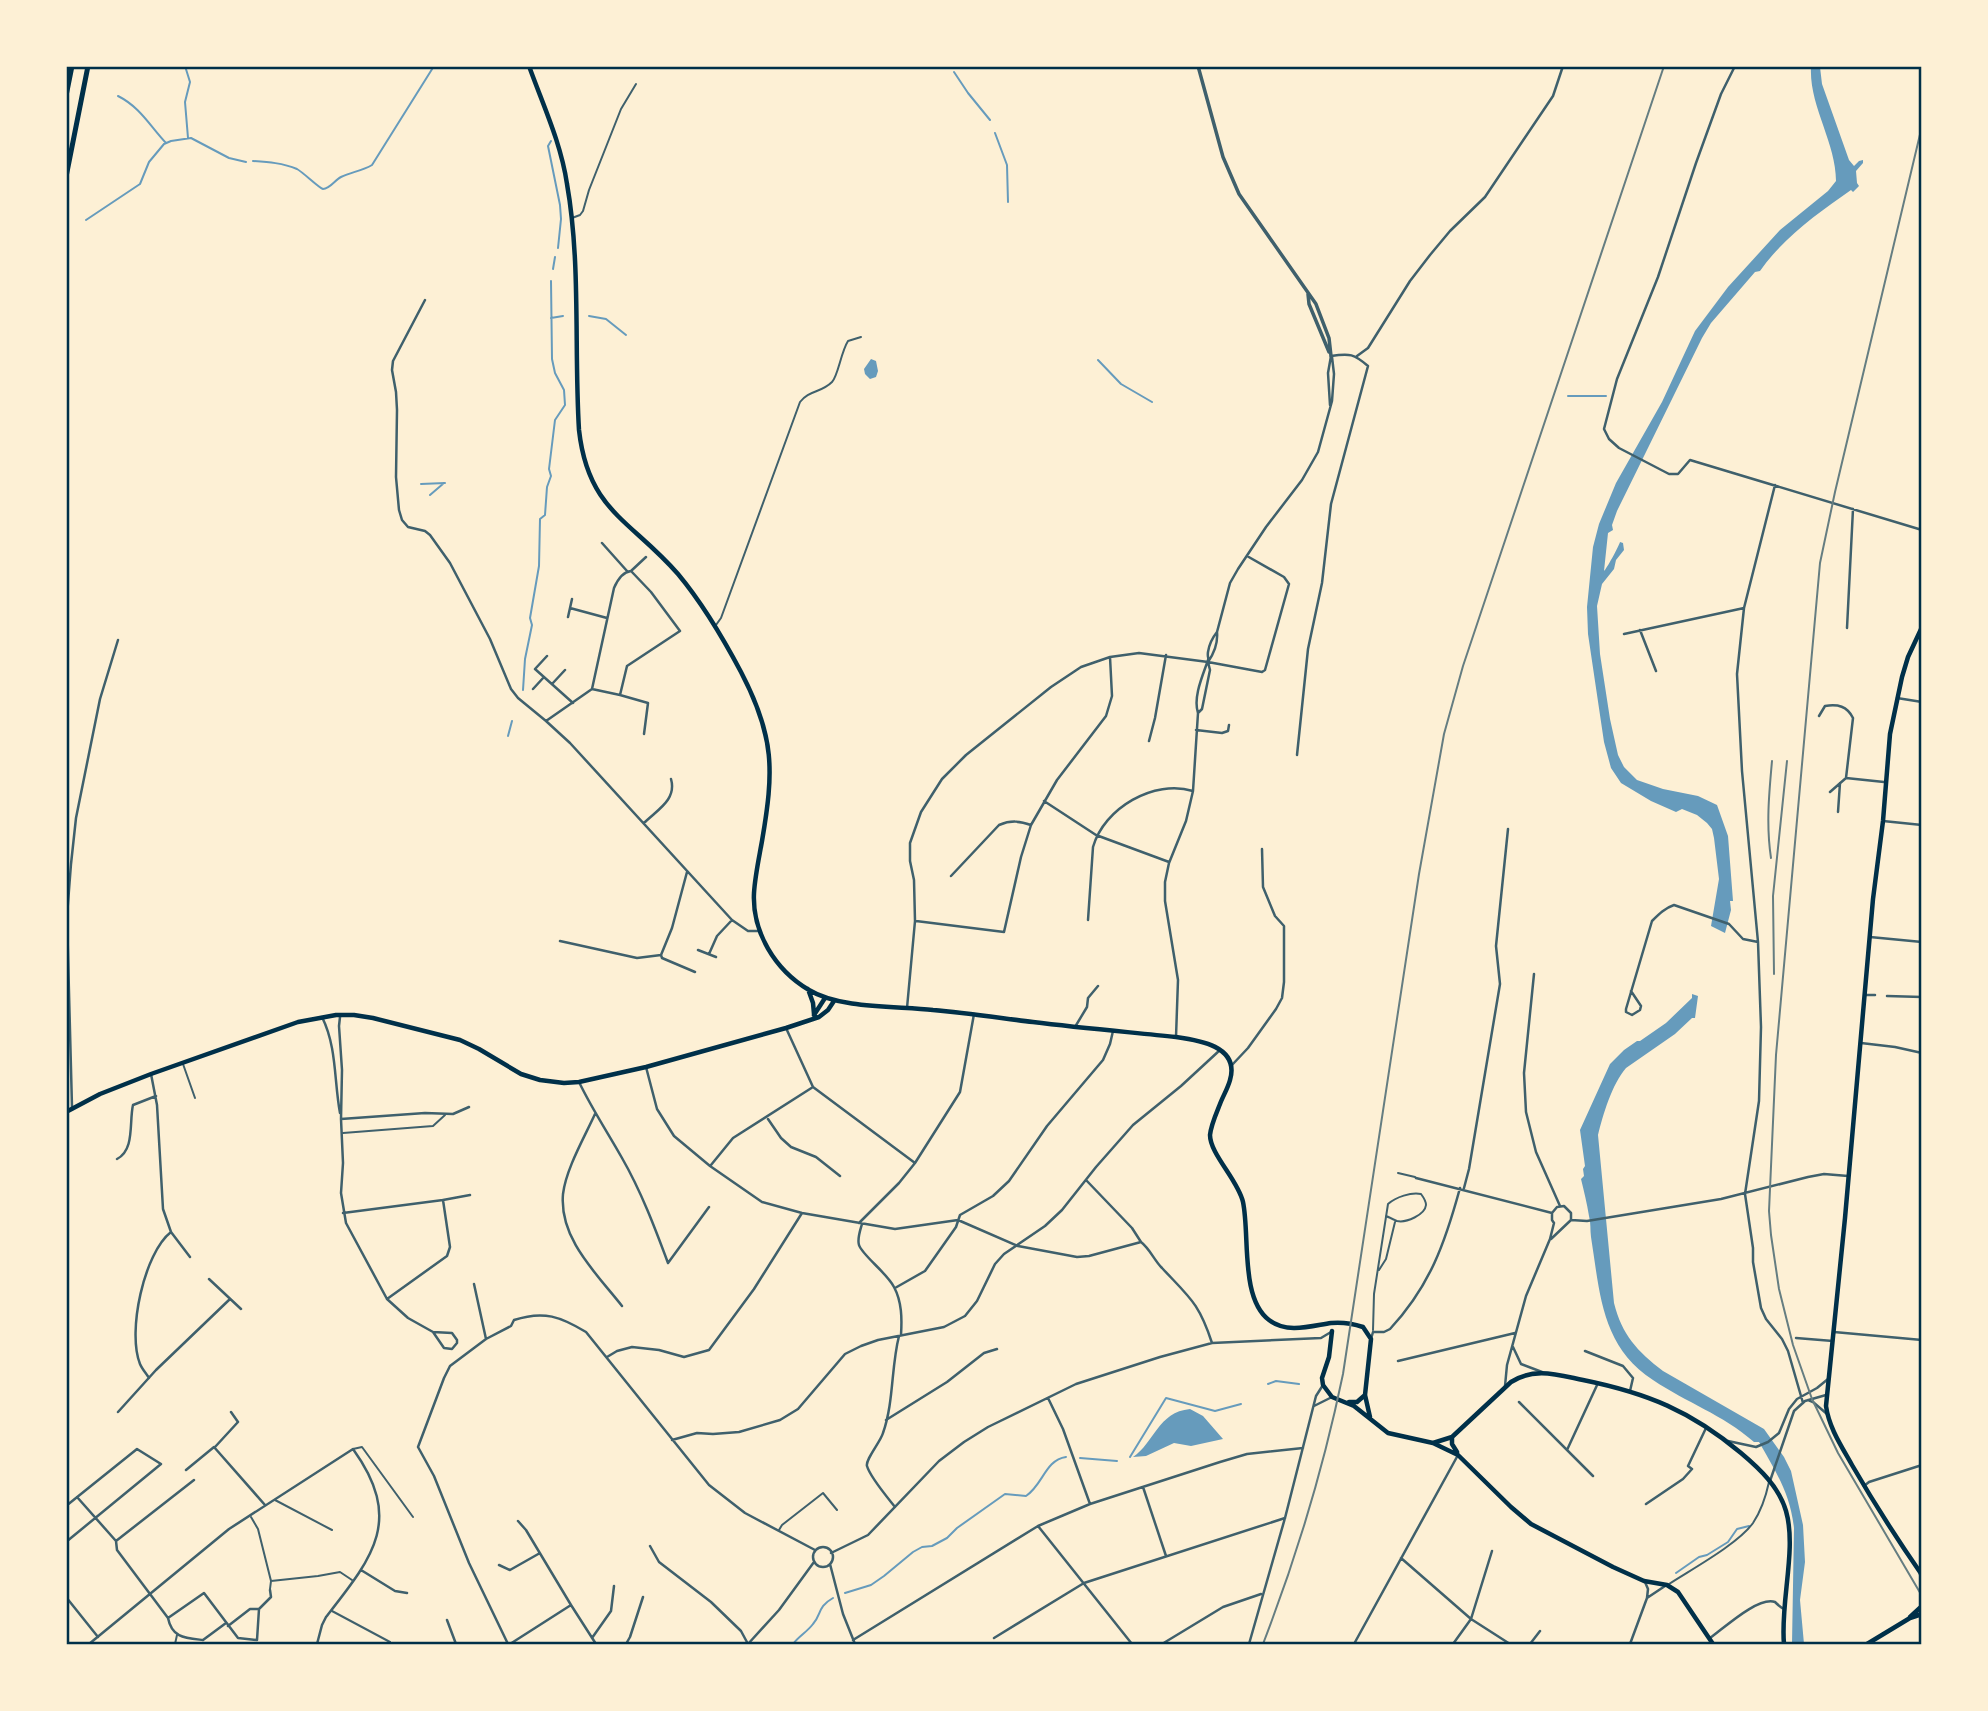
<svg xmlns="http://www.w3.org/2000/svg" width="1988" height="1711" viewBox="0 0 1988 1711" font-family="Karla,sans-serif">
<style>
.water{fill:#669bbc}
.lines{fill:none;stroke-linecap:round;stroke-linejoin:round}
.stream{stroke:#669bbc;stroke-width:2}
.service{stroke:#3f606c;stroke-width:2}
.pedestrian{stroke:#3f606c;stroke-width:2}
.minor{stroke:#3f606c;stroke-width:2.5}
.tertiary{stroke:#3f606c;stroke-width:3.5}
.secondary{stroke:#003049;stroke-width:4.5}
.primary{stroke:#003049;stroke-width:4.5}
.motorway{stroke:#003049;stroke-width:5}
.rail{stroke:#657d81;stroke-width:2}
.neatline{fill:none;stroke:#003049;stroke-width:2.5}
</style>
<rect width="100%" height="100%" fill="#fdf0d5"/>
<!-- water -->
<path class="water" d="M1811 67H1820L1822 84 1849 160 1854 166 1859 161 1863 160V163L1856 171 1857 183 1859 186 1853 192 1851 190C1818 213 1783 238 1760 271L1755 272 1711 323 1702 338 1617 511 1612 525 1613 530 1608 533 1604 571C1606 570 1619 546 1620 542L1623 543 1624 550 1616 560 1614 569 1602 584 1597 606 1600 654 1610 719 1618 755 1624 767 1637 780 1663 789 1698 796 1717 805 1728 836 1733 901H1730L1731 910 1725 933 1711 926 1719 879 1714 838 1712 829 1707 823 1697 815 1682 809 1676 812 1651 801 1621 783 1611 768 1604 742 1588 634 1587 607 1593 547 1599 524 1616 483 1662 402 1695 331 1728 287 1780 230 1828 191 1836 181C1836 142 1809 106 1811 67Z
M871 359 876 361 878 371 876 377 870 379 865 374 864 369Z
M1692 994 1698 996 1695 1018H1692L1675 1034 1626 1068C1612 1084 1603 1115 1598 1135L1614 1303C1622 1335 1637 1351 1663 1371L1764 1429 1784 1457 1791 1471 1803 1525 1805 1562 1800 1600 1804 1644H1792L1794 1528C1790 1493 1776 1472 1759 1442H1754C1722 1414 1687 1403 1653 1380 1601 1346 1600 1293 1591 1237 1590 1230 1591 1223 1589 1216 1587 1204 1584 1191 1581 1179L1584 1176 1583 1169 1585 1166 1580 1130 1610 1064 1624 1050 1637 1041H1640L1666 1023 1692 998Z
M1190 1409 1203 1416 1223 1439 1191 1446 1174 1443 1146 1456 1133 1457C1154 1443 1158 1412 1190 1409Z"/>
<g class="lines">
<!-- stream -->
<path class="stream" d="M185 66 190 82 185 102 188 138
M954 72 968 93 990 120
M118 96C140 107 150 126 166 143
M995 133 1007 165 1008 202
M551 141 548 146 560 205 561 219 558 248
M253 161C268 162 283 163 297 169 304 173 319 188 323 189 330 189 335 180 341 177 351 172 362 171 372 165L434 66
M86 220 140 184 149 162 164 144 171 141 191 138 229 158 246 162
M553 269 555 257
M589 316 606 319 626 335
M551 318 563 316
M1098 360 1121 384 1152 402
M1568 396H1606
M421 484 445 483
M430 495 444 483
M523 690 525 659 532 625 530 618 539 566 540 519 545 515 547 487 551 476 549 469 555 420 565 405 564 390 555 373 552 359 551 281
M508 736 512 721
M1268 1384 1276 1381 1299 1384
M1130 1457 1166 1398 1215 1411 1241 1404
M1080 1458 1117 1461
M1676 1573 1699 1557 1707 1555 1728 1542 1737 1529 1749 1526
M845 1593 871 1585 884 1576 913 1552 922 1547 932 1546 947 1538 957 1528 1005 1494 1026 1496C1043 1485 1045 1460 1066 1457
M793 1644C799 1636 807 1632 813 1624 822 1614 817 1607 833 1598"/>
<!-- service -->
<path class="service" d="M572 218 580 215 583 211 589 190 621 109 636 84
M716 625 721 618 800 402C809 390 821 393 832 382 838 376 841 352 848 341L861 337
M183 1064 195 1098
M343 1133 433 1126 445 1115
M1398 1173 1415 1177
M1379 1270 1386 1259 1395 1222
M1373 1330 1374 1294 1388 1204C1396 1197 1411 1192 1421 1194 1424 1198 1426 1201 1426 1205 1425 1215 1406 1223 1397 1221 1395 1220 1388 1217 1386 1216
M353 1449 362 1447 413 1517
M275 1500 332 1530
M251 1517 258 1529 271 1581 270 1589
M779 1530 782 1525 823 1493 837 1510
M271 1581 318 1576 340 1572 352 1580
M332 1611 390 1642
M175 1644 177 1635"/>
<!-- pedestrian -->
<path class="pedestrian" d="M1669 1584C1692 1569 1738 1544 1753 1523 1761 1511 1766 1496 1769 1482"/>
<!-- minor -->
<path class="minor" d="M1735 66 1721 94 1696 163 1658 277 1617 379 1604 429 1609 439 1619 448 1669 474H1678L1690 460 1922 530
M425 300 393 361 392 370 396 392 397 410 396 477 399 510 402 520 408 527 425 531 430 535 450 563 490 639 511 689 518 698 546 721 570 743 732 920 748 931H759
M1357 356 1368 348 1410 281 1430 255 1450 231 1485 197 1553 96 1563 66
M1330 405 1328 373 1331 356
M1775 485 1744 608 1737 674 1742 771 1758 942 1761 1027 1759 1101 1745 1194 1753 1248V1262L1761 1308 1766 1319 1782 1339 1788 1351 1803 1403
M602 543 627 571
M631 571 646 557
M570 608 607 618
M568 617 572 599
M1847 628 1853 509
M1640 630 1656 671
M1624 634 1744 608
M547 656 535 669 573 703
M552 684 565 670
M533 689 544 677
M620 695 648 703 644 734
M1897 698 1922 702
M1198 713 1202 709 1210 670 1208 662C1215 652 1218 643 1217 632L1230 583 1238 569 1266 527 1302 480 1318 452 1332 401 1334 374 1332 357
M1819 716 1825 706C1838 704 1847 706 1853 718L1846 778 1830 792
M546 721 592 689 614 588C617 581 622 572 631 571L651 592 680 631 627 666 620 695 592 689
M1196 730 1222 733 1228 731 1229 725
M1149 741 1155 718 1166 655
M1297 755 1308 649 1322 583 1331 504 1368 366C1354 354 1350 353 1331 356
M1846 778 1884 782
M1044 801 1096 835 1169 862
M1838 812 1840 783
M1883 821 1922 825
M644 823C657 810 677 800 671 779
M951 876 999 825C1011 820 1020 821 1031 825
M1088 920 1093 847C1104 808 1154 779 1193 791
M916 921 1004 932 1021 857 1031 825 1057 780 1106 716 1112 696 1110 657
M1870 937 1922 942
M560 941 637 958 661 955 672 928 687 872
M698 950 716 957
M709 954 717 936 732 920
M661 955 662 958 695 972
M1534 974 1524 1073 1526 1112 1536 1152 1560 1206
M1631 991 1641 1006 1640 1010 1632 1015 1626 1012V1009L1652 921C1659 914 1665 908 1674 905L1729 924 1743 939 1758 942
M1865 995H1875
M1887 996 1922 997
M907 1008 915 921 914 880 910 861V843L921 812 942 779 966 755 1051 687 1081 667 1110 657 1139 653 1208 662 1262 672 1265 670 1289 584 1284 577 1247 556
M322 1017C337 1047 334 1081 340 1113
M340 1017 339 1026 342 1070 341 1119 343 1163 341 1193 346 1223 387 1299 408 1318 433 1332 444 1348 452 1349 457 1343V1340L452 1333 433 1332
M1075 1027 1087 1007 1088 998 1098 986
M786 1028 813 1087 915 1163
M1176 1037 1178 980 1165 901V882L1169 863 1186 821 1193 791 1198 713C1193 698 1202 677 1207 663 1210 657 1207 659 1208 652 1209 645 1213 637 1217 632
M1861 1043 1895 1047 1922 1053
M1232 1065 1248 1048 1276 1009 1282 998 1284 982V926L1275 916 1263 887 1262 849
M646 1067 657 1109 674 1136 710 1166 762 1202 802 1213 895 1229 958 1220 1018 1246 1077 1257 1089 1256 1141 1242C1150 1249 1154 1260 1162 1268 1190 1298 1199 1303 1212 1343
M579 1082C592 1109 608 1133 622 1158 641 1191 655 1228 668 1263
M72 1107 67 916 71 864 76 818 100 699 118 640
M595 1114C584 1138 566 1169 563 1194 559 1239 597 1274 622 1306
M341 1119 425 1113 453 1114 469 1107
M768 1119 781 1138 791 1147 816 1157 840 1176
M117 1159C135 1150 129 1122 133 1105L156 1096
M711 1165 733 1138 813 1087
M1416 1178 1552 1213
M1086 1180 1132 1228 1141 1242
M1464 1188 1469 1169 1500 984 1496 946 1508 829
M443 1200 470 1195
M343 1213 443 1200 450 1247 447 1256 387 1299
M1552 1213 1557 1207 1564 1206 1571 1213V1220
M1571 1220 1587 1221 1721 1199 1808 1177 1824 1174 1848 1176
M859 1223 899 1183 915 1163 960 1092 974 1014
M862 1224C860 1231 857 1239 859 1245 862 1255 887 1273 894 1287 902 1302 902 1319 901 1335
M171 1232 190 1257
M1551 1239 1571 1220
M668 1263 709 1207
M209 1279 241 1309
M474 1284 486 1339
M895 1288 925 1271 956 1227 960 1215 993 1196 1009 1181 1047 1126 1103 1060 1110 1044 1113 1031
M1834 1332 1922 1340
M1796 1338 1833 1341
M1371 1339 1373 1332H1384L1390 1329C1430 1286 1445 1243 1460 1188
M1513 1347 1521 1364 1542 1372
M1585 1351 1623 1366 1633 1378 1630 1391
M607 1357 617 1351 632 1347 659 1350 684 1357 709 1350 754 1289 802 1213
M1398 1361 1515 1333
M149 1378C146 1373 142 1369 140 1364 127 1332 144 1253 171 1232L163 1209 157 1105 151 1074
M1505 1386 1507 1365 1526 1296 1550 1239 1554 1223 1552 1220V1213
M1048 1398 1063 1429 1090 1504
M1808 1400 1813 1402 1827 1414
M1519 1402 1593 1476
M1314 1406 1332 1397
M118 1412 156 1370 230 1299
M886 1420 947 1382 984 1353 997 1349
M672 1440 697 1433 713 1434 739 1432 780 1420 798 1409 845 1354 861 1346 878 1340 944 1327 965 1316 977 1301 995 1264 1004 1254 1045 1226 1062 1210 1096 1167 1133 1125 1181 1086 1220 1050
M1728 1441 1756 1447 1768 1442 1779 1433 1789 1409 1797 1399 1817 1388 1828 1379
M215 1447 238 1422 231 1412
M1567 1450 1598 1383
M186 1470 214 1447 265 1505
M1770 1481 1794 1411 1805 1401 1826 1395
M1864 1486 1869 1482 1922 1465
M1143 1487 1166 1556
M77 1497 116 1541 117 1550 168 1618C172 1638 185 1638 203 1640L226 1623
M1646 1504 1683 1479 1692 1469 1688 1466 1706 1428
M66 1506 137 1449 161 1464 66 1542
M895 1507C888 1498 870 1477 867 1466 865 1460 881 1441 883 1433 894 1402 891 1367 899 1336
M1038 1526 1132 1644
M116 1541 194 1480
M650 1546 659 1562 711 1602 741 1631 748 1644
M813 1557a10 10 0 1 1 20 0a10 10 0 1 1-20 0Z
M831 1553 868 1535 939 1461 964 1442 988 1427 1076 1384 1160 1357 1212 1343 1321 1338 1331 1332
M1401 1558 1471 1619 1510 1644
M830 1564 843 1614 855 1644
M499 1565 510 1570 540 1553
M361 1570 395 1591 407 1593
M66 1597 98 1637
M1647 1598 1665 1586
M571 1605 596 1644
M168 1618 204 1593 238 1638 257 1640 259 1609
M447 1620 456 1644
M228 1626 250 1609H259L271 1597 270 1590
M592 1638 611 1611 614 1586
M994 1638 1084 1583 1285 1518
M1710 1638C1723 1629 1758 1596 1775 1602 1776 1603 1782 1608 1784 1609
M853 1640 1038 1526 1090 1504 1220 1462 1247 1454 1303 1448
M89 1644 229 1529 353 1449C404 1520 373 1557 326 1617L322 1625 317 1644
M508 1644 469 1563 434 1476 418 1447 444 1378 450 1366 486 1339 511 1326 514 1320C544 1310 561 1317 586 1332L709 1485 745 1513 815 1550
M510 1644 571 1605 526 1530 518 1521
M626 1644 630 1637 643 1597
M748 1644 779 1610 814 1562
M1162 1644 1223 1607 1261 1594
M1249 1644 1285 1518 1316 1396 1323 1385
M1354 1644 1458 1455
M1453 1644 1471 1619 1492 1551
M1530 1644 1540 1631
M1630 1644 1647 1598 1648 1589 1645 1582"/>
<!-- tertiary -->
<path class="tertiary" d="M1198 66 1223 157 1239 194 1316 304 1329 338 1331 356
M1308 294 1309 304 1329 352"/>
<!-- secondary -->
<path class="secondary" d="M529 66C543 105 561 143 567 184 581 263 574 349 579 430 588 511 631 520 678 574 703 604 723 638 741 672 775 737 774 771 762 841 759 858 755 876 754 893 752 932 775 970 809 990 840 1009 897 1006 933 1010 967 1013 1000 1018 1033 1022 1081 1028 1128 1032 1176 1037 1198 1040 1240 1046 1230 1080 1228 1088 1223 1096 1220 1104 1216 1114 1211 1125 1210 1135 1210 1154 1238 1180 1243 1202 1250 1235 1240 1298 1269 1320 1287 1334 1311 1326 1331 1323 1341 1322 1354 1324 1363 1327L1371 1339 1365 1395 1370 1417
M808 989 813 1003 814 1014
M814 1015 825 998
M66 1112 100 1094 151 1074 298 1022 336 1015H354L373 1018 460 1040 479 1049 521 1074 540 1080 564 1083 579 1082 646 1067 786 1028 819 1017 828 1010 834 1001
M1332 1331 1329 1357 1322 1378 1323 1385 1332 1397 1354 1406 1388 1433 1433 1443 1458 1455 1511 1507 1531 1524 1613 1567 1644 1581 1667 1585 1678 1592 1713 1644
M1349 1402H1357L1365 1395
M1452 1437V1444L1457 1452
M1433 1443 1452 1437 1511 1382C1534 1367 1558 1375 1583 1380 1647 1393 1691 1411 1741 1453 1760 1469 1779 1487 1786 1511 1797 1549 1780 1603 1784 1644
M1921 1574 1922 1581
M1910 1617 1922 1606
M1867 1644 1910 1618 1922 1614"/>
<!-- primary -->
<path class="primary" d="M1922 627 1908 657 1902 677 1890 734 1883 821 1873 899 1845 1218 1826 1406C1829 1428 1842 1447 1852 1465 1874 1503 1897 1539 1922 1575"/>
<!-- motorway -->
<path class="motorway" d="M66 96 72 66
M66 177 88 66"/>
<!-- rail -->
<path class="rail" d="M1922 126 1835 492 1820 563 1776 1055 1769 1211 1771 1235 1779 1289 1793 1345 1812 1399 1838 1453 1922 1596
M1771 858C1766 825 1769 794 1772 761
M1774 974 1773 896 1787 761
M1263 1644C1297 1556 1324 1466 1343 1374L1419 874 1444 734 1463 666 1664 66"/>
</g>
<!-- border -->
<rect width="1988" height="1711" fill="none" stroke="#fdf0d5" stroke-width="136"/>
<rect x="68" y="68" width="1852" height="1575" class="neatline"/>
</svg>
